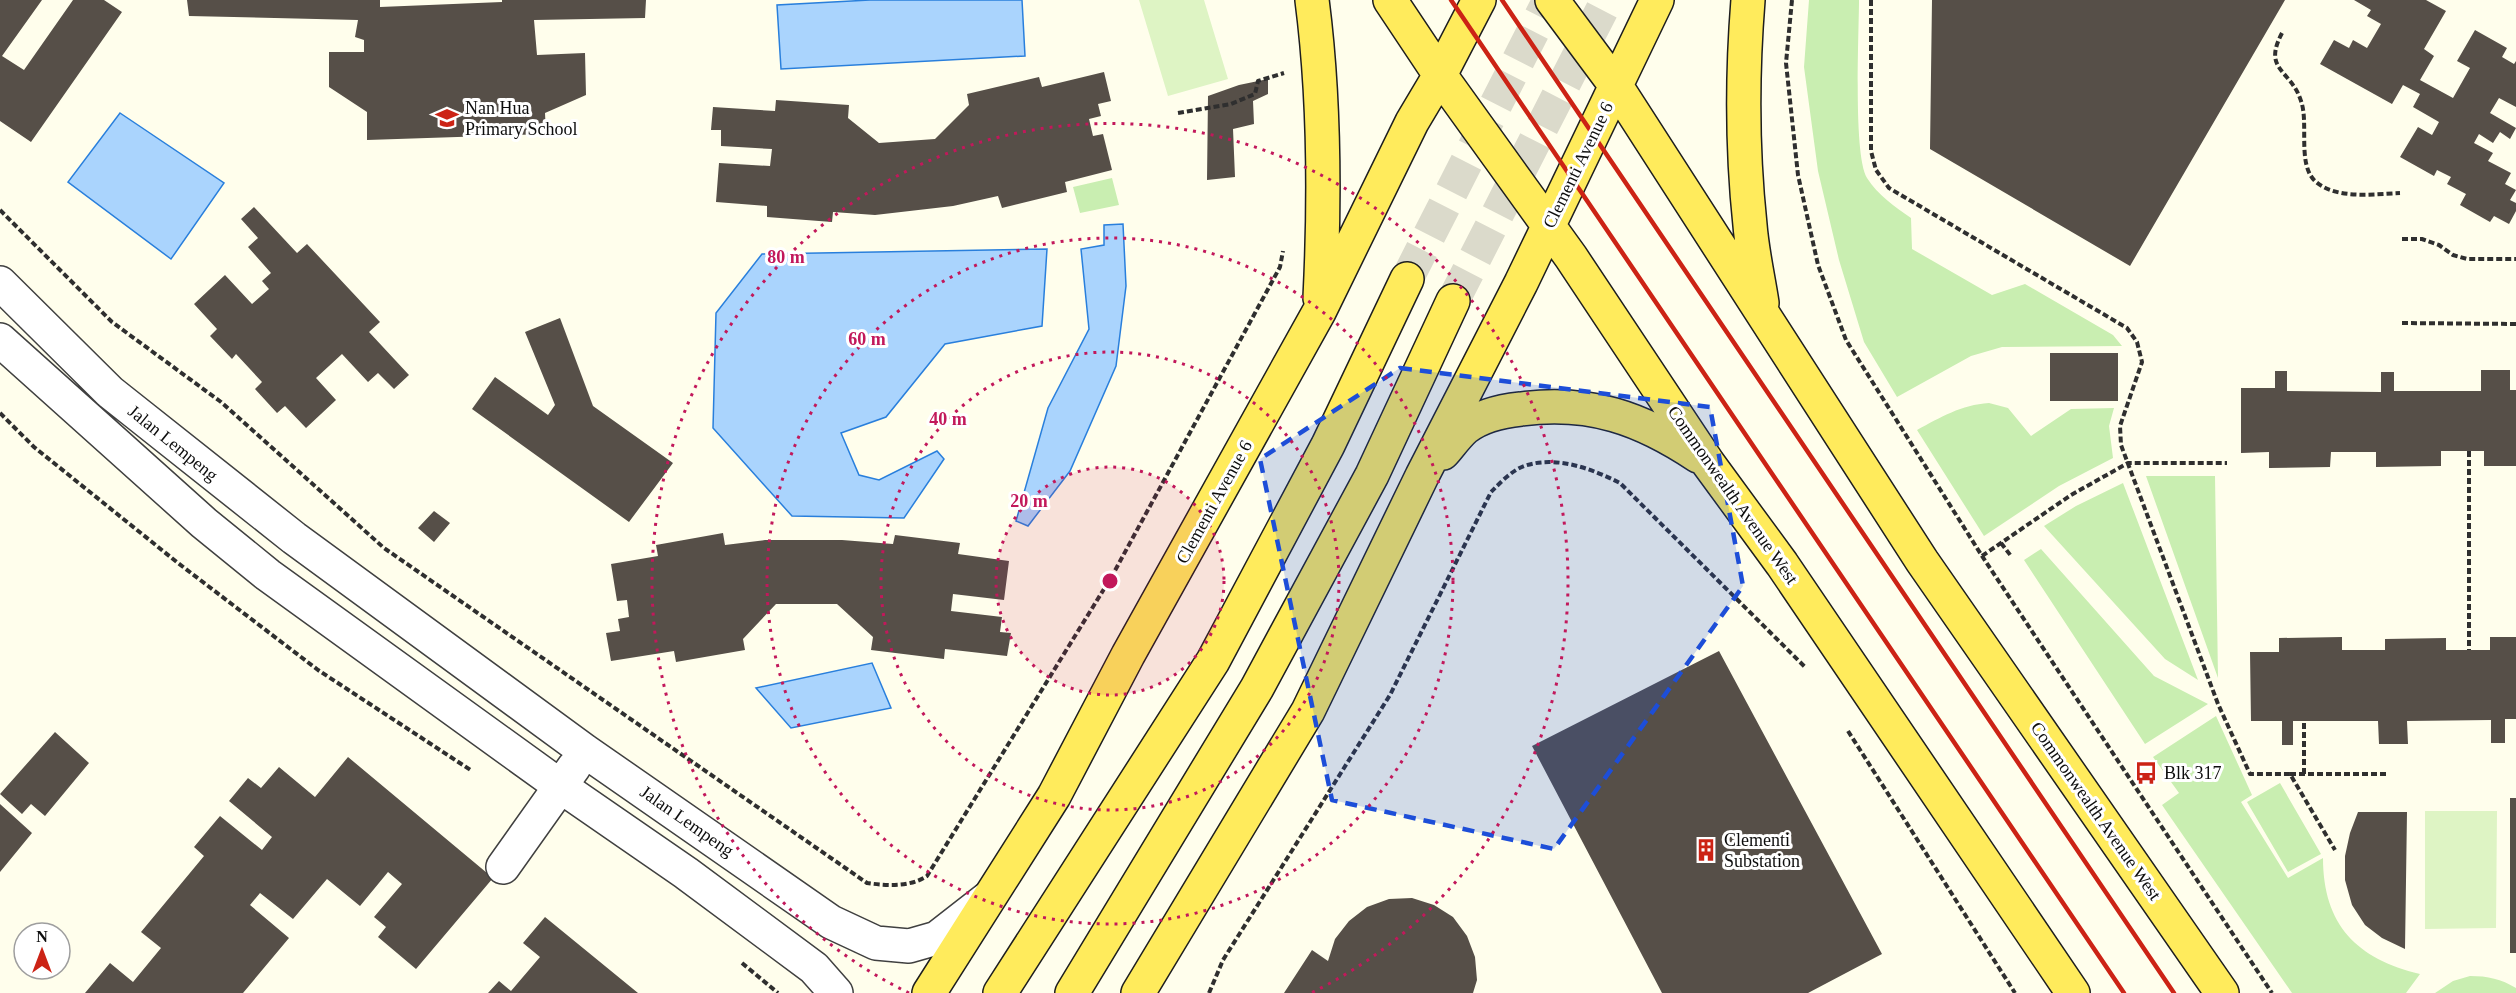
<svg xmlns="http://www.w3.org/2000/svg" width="2516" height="993" viewBox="0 0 2516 993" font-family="Georgia,serif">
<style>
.green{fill:#c9eeb1}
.pitch{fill:#def4c4}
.water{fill:#aad4fd;stroke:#297fdc;stroke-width:1.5}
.building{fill:#564f48}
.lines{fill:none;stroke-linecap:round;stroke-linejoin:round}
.major-tunnel{stroke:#dbdacb;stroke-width:33;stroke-dasharray:33 16;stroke-linecap:butt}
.minor-casing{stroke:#404040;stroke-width:36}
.major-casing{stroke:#1e1e1e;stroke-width:36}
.path{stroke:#2f2f2f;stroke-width:4;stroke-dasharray:6 3;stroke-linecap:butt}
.minor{stroke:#fff;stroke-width:33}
.major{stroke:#ffeb5c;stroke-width:33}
.rail{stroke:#cc2315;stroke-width:4.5}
.marked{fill:#1d4ed8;fill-opacity:0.2;stroke:#1d4ed8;stroke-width:4.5;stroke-dasharray:12 8;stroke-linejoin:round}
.ring{fill:none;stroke:#c2185b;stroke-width:3;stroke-dasharray:3 6}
.labels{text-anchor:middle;stroke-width:6;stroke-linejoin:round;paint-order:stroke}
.poi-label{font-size:18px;fill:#0d0d0d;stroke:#fff;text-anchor:start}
.street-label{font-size:18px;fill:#0d0d0d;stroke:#fff}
.centre{fill:#c2185b;stroke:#fff;stroke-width:3}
.ring-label{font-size:18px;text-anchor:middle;font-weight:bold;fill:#c2185b;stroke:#fff;stroke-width:6;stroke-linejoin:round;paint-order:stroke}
</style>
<rect width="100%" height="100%" fill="#fffeec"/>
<!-- green -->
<path class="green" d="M1809 0H1859C1859 34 1853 155 1867 178 1878 195 1895 207 1911 218L1912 249 1992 295 2025 284 2113 335 2122 346 2002 347 1971 356 1897 397 1864 342 1839 260 1818 171 1804 67Z
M1112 178 1119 205 1080 213 1073 187Z
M1989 403 2008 408 2031 436 2071 409 2114 408 2109 426 2113 458 2059 486 1984 536 1917 430C1941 417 1961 405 1989 403Z
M2146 476H2215L2218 678Z
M2123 483 2198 680 2165 659 2044 526 2076 506Z
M2041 549 2154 676 2208 704 2145 744 2024 560Z
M2216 716 2252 795 2241 802 2288 878 2323 858C2323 925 2357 959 2420 974L2406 993H2292L2162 805 2179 793 2153 757Z
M2280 783 2321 854 2288 872 2247 802Z
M2470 976C2488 976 2501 979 2516 988V993H2435L2453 981Z"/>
<!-- pitch -->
<path class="pitch" d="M1139 0H1204L1228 79 1168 96Z
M2425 811H2497L2496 928 2425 929Z"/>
<!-- water -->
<path class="water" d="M870 0H1022L1025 56 781 69 777 5Z
M120 113 224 183 171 259 68 182Z
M1123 224 1126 286 1116 366 1070 471 1028 526 1016 521 1048 408 1089 329 1081 249 1104 245V225Z
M1047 249 1042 326 945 344 886 417 841 433 859 475 879 480 937 451 944 459 904 518 792 516 713 428 716 313 762 254Z
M872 663 891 708 791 728 756 688Z"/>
<!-- building -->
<path class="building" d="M0 0H42L2 56 24 70 73 0H104L122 12 31 142 0 121Z
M187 0H380V7L502 2V0H646L645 18 534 20 537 55 585 53 586 95 545 113 546 134 367 140V112L329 87V52H364V40L355 37 358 20 189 16Z
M1932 0H2285L2130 266 1930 149Z
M2354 0H2426L2446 11 2424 49 2434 56 2420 80 2453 98 2470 68 2457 61 2475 30 2507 48 2502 57 2514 64 2516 61V107L2499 98 2490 113 2516 128 2510 139 2500 132 2493 143 2479 134 2474 143 2493 153 2488 161 2511 173 2505 184 2516 190 2510 200 2516 203V211L2509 224 2494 216 2490 222 2460 205 2466 194 2447 184 2451 177 2437 170 2434 176 2400 157 2418 127 2432 135 2439 122 2413 107 2420 94 2403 85 2392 104 2320 64 2334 40 2349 48 2353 40 2367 48 2381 24 2367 16 2371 10Z
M1104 72 1111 101 1098 104 1101 116 1089 119 1093 136 1103 134 1112 170 1065 182 1067 192 1002 208 998 196 953 206 875 215 833 212 832 222 767 217V206L716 202 719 163 770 166 772 149 721 146V130H711L713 107 775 111 776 100 849 105 848 118 879 143 935 139 969 105 967 94 1039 77 1042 87Z
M1268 79V94L1253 101 1254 124 1233 129 1235 177 1207 180 1208 96 1239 85Z
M254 207 297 253 307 244 380 322 369 332 409 375 394 389 378 373 368 382 342 354 316 378 336 400 306 428 285 406 277 413 255 389 262 382 236 354 232 359 210 336 217 329 194 304 225 275 252 304 269 289 262 281 271 273 248 247 258 238 241 219Z
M560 318 593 406 673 463 629 522 472 409 495 377 548 415 555 405 525 332Z
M2050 353H2118V401H2050Z
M2481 370H2510V390H2516V466H2484V451H2441V466L2376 467V452H2331L2330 467 2269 468V452L2241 453V388H2275V371H2287V391L2381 392V372H2394V391H2481Z
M434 511 450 523 434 542 418 528Z
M723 533 725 545 765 540H842L893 544 895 535 960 543 958 554 1009 561 1004 600 953 594 951 611 1002 617 1000 632 1011 633 1007 656 945 649 944 659 871 650 873 637 837 604H776L743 639 745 650 676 662 674 651 611 661 606 633 620 631 618 619 629 617 627 600 617 601 611 564 658 556 656 545Z
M2342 637V650H2385V639L2446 638V650H2490V637H2516V719H2505V743H2491V720L2407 721 2408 744H2379L2378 721H2293V745H2282V721H2251L2250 652H2279V638Z
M1719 651 1882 954 1808 993H1662L1532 746Z
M55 732 89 763 45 816 31 804 22 814 0 794Z
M348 757 493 878 416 969 378 937 386 927 374 917 402 884 388 872 360 906 327 879 293 919 260 893 250 905 289 938 243 993H85L110 963 133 982 161 948 141 932 204 856 194 847 220 816 262 850 272 837 229 801 248 778 261 788 279 767 315 797Z
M2510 798H2516V953H2510Z
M0 804 32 833 0 872Z
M2358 812H2407L2405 949 2382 938 2365 925 2352 905 2345 880V856L2350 833Z
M1412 898 1434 905 1453 917 1467 936 1475 957 1477 980 1473 993H1284L1312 950 1328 961 1335 939 1349 921 1367 907 1389 899Z
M545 917 638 993H488L499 981 511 991 540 957 523 943Z"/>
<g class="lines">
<!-- major-tunnel -->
<path class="major-tunnel" d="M1407 279 1549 0
M1453 301 1607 0"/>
<!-- minor casing -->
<g class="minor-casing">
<path id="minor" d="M0 283 110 392 294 538 585 751 831 922 876 943 909 946 937 938 987 899
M0 340 204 523 268 575 560 786 686 873 814 968 836 993
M503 867 574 767"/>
</g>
<!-- major casing -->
<g class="major-casing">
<path id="major" d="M1312 0C1325 100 1325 198 1320 298
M1390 0 1440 75 1571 257 1708 463 1782 564 2073 993
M1552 0 1616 86 1922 561 2222 993
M1748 0C1742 75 1742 150 1750 225 1752 251 1758 277 1762 303
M1443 453C1450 445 1457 435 1465 428 1480 416 1502 411 1521 409 1590 400 1641 418 1698 456
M929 993 1054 796 1128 655 1319 312 1412 122 1440 75 1479 0
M1000 993 1213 661 1328 445 1407 279
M1072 993 1257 688 1372 475 1453 301
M1138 993 1308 711 1422 476 1521 283 1657 0"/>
</g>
<!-- path -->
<path class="path" d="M1792 0 1786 63 1798 175 1818 265 1846 340 1982 556 2272 993
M1871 0V151L1876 170 1889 188 2127 328 2137 342 2142 362 2120 426 2121 445 2218 704 2250 774H2290L2335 850
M2282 33C2262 71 2291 69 2301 101 2309 123 2297 164 2315 181 2336 200 2374 194 2400 193
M1178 113 1231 104 1255 94 1258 81 1284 73
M0 210 112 322 221 402 384 548 867 883C888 886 910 887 927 876L1112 576 1280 267 1283 251
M2402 239H2422L2439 245 2453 255 2467 259H2516
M2402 323 2516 324
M0 413 34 447 178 563 318 670 472 771
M2469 451V650
M2001 543 2011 556
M1982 556 2071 495 2128 463H2227
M1848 731 2015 993
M2290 774H2387
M2304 774V721
M742 963 778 993
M1209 993 1223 960 1390 695 1491 492C1500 483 1511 471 1524 466 1557 455 1592 469 1620 483L1805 667"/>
<!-- minor -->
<use href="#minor" class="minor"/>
<!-- major -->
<use href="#major" class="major"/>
<!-- rail -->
<path class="rail" d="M1451 0 2124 993
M1502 0 2174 993"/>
</g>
<!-- marked area -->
<path class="marked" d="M1400 368 1710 407 1743 586 1554 849 1332 800 1260 459Z"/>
<!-- distance rings -->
<circle cx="1110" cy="581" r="114" fill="#c2185b" fill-opacity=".12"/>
<g class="ring">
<circle cx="1110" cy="581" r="114"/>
<circle cx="1110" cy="581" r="229"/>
<circle cx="1110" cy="581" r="343"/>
<path d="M909 993A458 458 0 1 1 1311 993"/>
</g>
<!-- icons -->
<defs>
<g id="school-bare" transform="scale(1.8)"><path d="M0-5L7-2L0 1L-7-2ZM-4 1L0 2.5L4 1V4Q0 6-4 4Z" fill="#cc2315" stroke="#fff" stroke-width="2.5" paint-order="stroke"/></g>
<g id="bus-bare" transform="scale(1.8)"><path d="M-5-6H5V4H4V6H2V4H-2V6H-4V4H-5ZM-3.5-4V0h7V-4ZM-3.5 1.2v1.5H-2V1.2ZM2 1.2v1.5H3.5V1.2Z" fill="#cc2315" stroke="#fff" stroke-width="2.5" paint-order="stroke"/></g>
<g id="building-bare" transform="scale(1.8)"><path d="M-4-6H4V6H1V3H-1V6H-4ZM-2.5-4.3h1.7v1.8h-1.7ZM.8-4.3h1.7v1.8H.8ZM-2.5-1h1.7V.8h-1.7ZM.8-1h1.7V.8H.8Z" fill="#cc2315" stroke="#fff" stroke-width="2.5" paint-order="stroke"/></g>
</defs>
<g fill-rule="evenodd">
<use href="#school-bare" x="447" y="118"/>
<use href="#bus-bare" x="2146" y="773"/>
<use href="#building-bare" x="1706" y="850"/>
</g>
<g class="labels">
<!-- poi labels -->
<g class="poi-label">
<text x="465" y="114">Nan Hua<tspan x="465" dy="21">Primary School</tspan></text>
<text x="2164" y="779">Blk 317</text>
<text x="1724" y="846">Clementi<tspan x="1724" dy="21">Substation</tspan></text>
</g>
<!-- street labels -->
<g class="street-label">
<text transform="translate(1578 165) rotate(-64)" y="6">Clementi Avenue 6</text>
<text transform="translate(173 443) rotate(39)" y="6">Jalan Lempeng</text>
<text transform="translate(1733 495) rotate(55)" y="6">Commonwealth Avenue West</text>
<text transform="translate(1214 502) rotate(-61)" y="6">Clementi Avenue 6</text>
<text transform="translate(2096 811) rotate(55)" y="6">Commonwealth Avenue West</text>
<text transform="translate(687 821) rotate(35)" y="6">Jalan Lempeng</text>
</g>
</g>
<circle cx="1110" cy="581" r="9" class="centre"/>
<g class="ring-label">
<text x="786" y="263">80 m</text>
<text x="867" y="345">60 m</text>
<text x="948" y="425">40 m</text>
<text x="1029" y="507">20 m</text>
</g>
<!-- north arrow -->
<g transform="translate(42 951)"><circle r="28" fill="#ffffff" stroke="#9e9e9e" stroke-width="1.5"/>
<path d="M0-4.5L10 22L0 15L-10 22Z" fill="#cc2315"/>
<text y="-9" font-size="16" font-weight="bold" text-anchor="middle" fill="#0d0d0d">N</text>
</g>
</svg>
